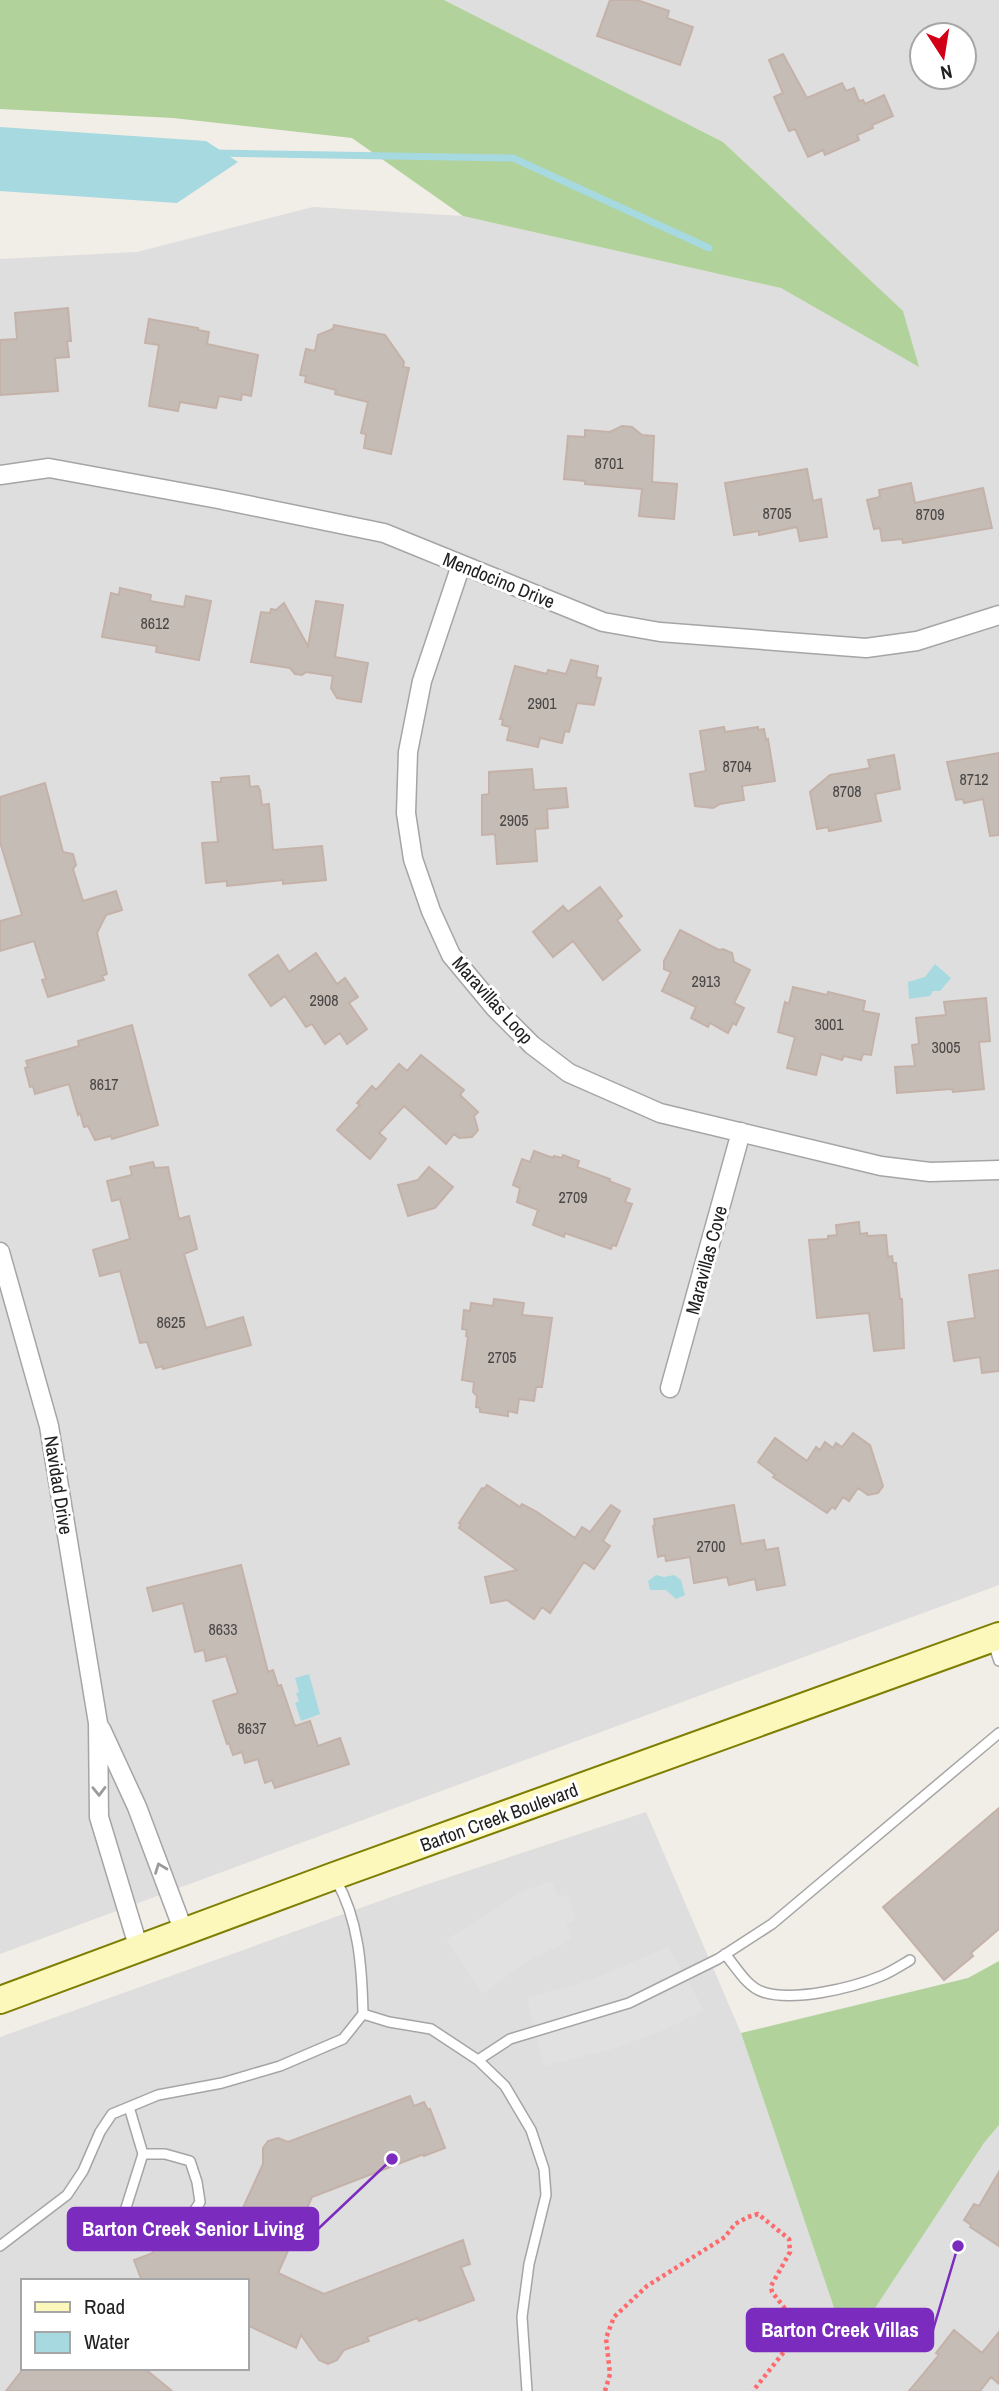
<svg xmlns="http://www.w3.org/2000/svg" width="999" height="2391" viewBox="0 0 999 2391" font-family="'Archivo Narrow',sans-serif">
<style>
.residential{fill:#dfdede;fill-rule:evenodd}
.forest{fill:#b1d29b}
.parking{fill:#e1e1e1}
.water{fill:#a6d9e0}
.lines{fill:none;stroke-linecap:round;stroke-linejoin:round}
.stream{stroke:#a6d9e0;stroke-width:7}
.building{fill:#c6bcb6;stroke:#c4b2a9;stroke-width:2}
.lane-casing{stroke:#a5a5a5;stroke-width:12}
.street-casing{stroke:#a5a5a5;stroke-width:21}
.secondary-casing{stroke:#7e7e01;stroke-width:30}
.path{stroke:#fe6b6c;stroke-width:4.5;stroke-dasharray:3.5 3.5;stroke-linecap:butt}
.lane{stroke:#fff;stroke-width:9}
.street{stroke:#fff;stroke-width:18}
.secondary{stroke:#fcf8bb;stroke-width:26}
.oneway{stroke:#9b9b9b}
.labels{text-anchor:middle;stroke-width:6;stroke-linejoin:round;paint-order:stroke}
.number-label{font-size:16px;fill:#4a4846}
.street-label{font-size:19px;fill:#212121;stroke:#fff}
.leader{fill:none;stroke:#7b2cbf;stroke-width:2.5}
.callout-dot{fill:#7b2cbf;stroke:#fff;stroke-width:2.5}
.callout{fill:#7b2cbf;stroke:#7b2cbf;stroke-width:2.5}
.callout-label{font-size:21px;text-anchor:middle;font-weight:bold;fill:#fff}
</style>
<rect width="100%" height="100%" fill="#f1ede7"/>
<!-- residential -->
<path class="residential" d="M444 0H999V1585L0 1954V259L137 252 313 207 463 216 781 288 918 366 902 311 723 142ZM922 35H964V77H922Z
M646 1812 741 2033 848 2348 984 2143 999 2125V2391H0V2037L422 1886ZM23 2281H247V2368H23Z"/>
<!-- forest -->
<path class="forest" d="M0 0H444L723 142 903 311 919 367 781 288 463 216 352 138 173 118 0 109Z
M999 1961V2125L984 2143 848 2349 741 2033 968 1978Z"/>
<!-- parking -->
<path class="parking" d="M552 1881 558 1897 568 1895 576 1920 566 1924 571 1940 526 1962 482 1994 446 1940 521 1892Z
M668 1947 704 2010 664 2030 609 2050 544 2066 527 1998 591 1980Z"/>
<!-- water -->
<path class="water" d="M0 127 206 141 238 162 177 203 0 191Z
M935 964 951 978 940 991H933L930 996 909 999 908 982 925 977Z
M656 1575 664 1577 674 1575 681 1580 685 1595 676 1599 666 1590H650L648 1581Z
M309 1674 320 1714 301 1721 295 1703 299 1701 296 1693 299 1692 295 1678Z"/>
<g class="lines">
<!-- stream -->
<path class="stream" d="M214 153 513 158 709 248"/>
</g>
<!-- building -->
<path class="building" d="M610 0H637L669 11 667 18 693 27 680 65 597 36Z
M783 54 807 98 842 83 846 91 854 88 859 101 863 100 865 104 884 95 893 116 872 125 873 128 857 135 859 140 825 155 823 150 808 157 795 129 789 131 774 97 783 93 769 60Z
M68 308 71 341H67L69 357 55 358 58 391 0 395V340L17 339 15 313Z
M149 319 198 328V330L209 332 207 344 258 355 251 396 242 394 241 400 219 396 216 408 180 402 178 411 149 406 159 345 145 343Z
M334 325 385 335 404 362 403 367 409 368 391 454 364 448 366 434 361 433 368 402 335 394 336 390 305 382 306 376 300 375 306 349 315 351 318 335 333 329Z
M622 426 632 427 642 435 654 436 652 482 677 484 674 519 639 516 642 489 585 484V481L564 479 568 436 585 437V430L610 432Z
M807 469 813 501 821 499 827 537 800 541 797 527 759 535V531L734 535 725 483Z
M911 483 915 503 983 488 992 528 903 543 902 539 882 541 880 528 874 529 867 500 880 497 879 490Z
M120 588 151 595 150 601 184 607 186 596 211 601 199 660 156 652 157 646 102 637 111 593 119 595Z
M316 601 343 605 335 657 368 663 361 702 337 698 331 688 333 676 306 672 302 675 295 674 290 668 251 662 261 612 270 613 271 609 276 610 284 603 308 646Z
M571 660 598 666 596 677 601 678 594 705 577 703 569 732 565 731 562 743 540 738 538 747 507 740 510 727 502 725 503 719H500L515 666 547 674 548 670 566 674Z
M724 727 725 732 758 727V730L764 729 766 740 768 739 775 781 742 786 744 800 720 804 713 808 695 806 690 774 706 771 700 731Z
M999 753V835L990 836 983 799 964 803 963 799 956 800 947 762Z
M894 755 900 789 875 794 881 821 829 831 828 827 817 829 810 792 830 775 870 768 868 760Z
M532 769 534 790 566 788 568 807 547 809 548 828 535 829 537 861 497 864 495 834 482 835V795L489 794V772Z
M249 776 250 787 258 786 260 790 262 805 269 804 273 850 322 846 326 880 283 884V880L227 886V881L206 883 202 843 218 842 212 782H221V778Z
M45 783 63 852 73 854 76 865 73 869 83 901 116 891 122 910 106 915 97 933 107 974 102 976 104 980 48 997 42 980 46 979 34 941 0 951V921L22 915 0 842V797Z
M600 887 622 916 617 920 640 950 603 980 573 941 553 957 533 932 563 906 568 912Z
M680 930 719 950 723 949 732 953 734 962 750 970 734 1003 744 1008 736 1025 733 1023 728 1033 710 1023 708 1027 691 1018 696 1007 662 991 671 972 664 969V961Z
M316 953 337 984 345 978 358 997 349 1003 367 1029 347 1044 340 1033 325 1044 312 1024 306 1027 285 996 271 1006 249 975 278 955 289 972Z
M793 987 827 995 828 992 865 1001 863 1011 879 1014 871 1055 863 1054 861 1060 844 1056 842 1060 821 1054 816 1075 787 1068 795 1037 778 1032 785 1002 789 1004Z
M986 998 990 1041 979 1042 984 1089 953 1092 952 1089 897 1093 895 1067 915 1066 912 1045 919 1044 916 1018 946 1015 944 1002Z
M132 1025 158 1125 112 1139 111 1136 95 1140 88 1126 84 1127 80 1113 78 1115 69 1084 35 1094 33 1086 30 1087 25 1068 28 1067 26 1061 79 1046 78 1041Z
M421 1055 464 1090 460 1095 478 1112 474 1116 478 1130 472 1137 459 1138 454 1134 446 1144 404 1106 379 1133 386 1139 370 1159 337 1130 360 1105 357 1103 372 1086 376 1090 399 1064 407 1071Z
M534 1151 553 1158 554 1156 562 1158 563 1155 579 1161 577 1167 610 1179 609 1181 630 1189 625 1202 632 1204 616 1246 612 1245 611 1249 565 1233 564 1237 533 1225 538 1210 517 1202 520 1188 513 1185 522 1159 530 1162Z
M153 1162 155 1168 168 1167 179 1219 189 1216 197 1249 184 1254 206 1328 243 1317 251 1345 163 1369 162 1366 156 1368 147 1342 140 1343 120 1271 100 1276 93 1250 130 1239 120 1199 112 1201 107 1181 132 1175 130 1167Z
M429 1167 453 1187 435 1208 408 1216 398 1185 418 1180Z
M859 1222 860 1234 867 1233V1236L886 1235 888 1257 892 1256 893 1263H896L900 1299H902L904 1348 874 1351 869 1313 817 1318 809 1240 828 1239V1236L837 1235 836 1225Z
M999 1270V1371L982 1373 980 1357 954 1361 948 1322 975 1318 969 1275Z
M494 1299 524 1303 522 1315 552 1318 542 1387H536L534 1401 519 1399 517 1413 508 1411V1416L480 1412V1408L476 1407 477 1396 473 1392 474 1382 462 1380 468 1337 466 1336 467 1330 462 1329 464 1310 470 1311 471 1303 493 1306Z
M853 1433 870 1445 883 1486 878 1493 868 1495 858 1488 849 1501 843 1497 835 1509 832 1507 827 1513 773 1477 775 1475 758 1462 775 1438 807 1461 816 1447 820 1450 825 1442 833 1448 836 1443 842 1447Z
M487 1485 520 1507 522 1504 537 1512 575 1538 582 1527 590 1532 611 1505 620 1511 603 1541 610 1546 594 1569 584 1562 550 1613 542 1607 534 1619 507 1600 491 1603 485 1577 517 1570 459 1528 461 1524 459 1523 482 1488 484 1489Z
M734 1505 741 1544 764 1540 766 1550 778 1548 785 1585 757 1590 755 1579 729 1585 727 1577 694 1583 690 1557 666 1561 665 1555 658 1557 653 1526 655 1525 654 1519Z
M241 1565 268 1672 273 1670 278 1686 281 1685 295 1726 310 1721 318 1746 340 1738 349 1764 275 1788 272 1780 265 1783 258 1759 245 1763 242 1752 233 1755 229 1743 227 1744 213 1701 238 1693 226 1656 206 1661 204 1650 195 1652 183 1603 153 1611 147 1588Z
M999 1808V1929L971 1953 973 1956 944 1980 883 1907Z
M410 2096 414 2106 424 2102 428 2110 430 2109 445 2148 424 2156V2154L312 2197 278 2273 324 2294 463 2240 470 2264 461 2267 474 2300 419 2321 417 2318 367 2337 369 2341 344 2350 337 2360 328 2364 319 2360 301 2335 296 2348 247 2325V2281H142L134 2260 153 2253 149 2240 152 2237 153 2233 149 2228 144 2227 142 2223 176 2210 177 2215 173 2220 174 2225 178 2229 182 2228 187 2240 237 2221 263 2164V2148L268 2141 278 2138 288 2142Z
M999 2172V2246L970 2227 971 2225 964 2220 974 2204 979 2206Z
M954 2330 982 2353 999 2332V2384L991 2377 980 2391H909L939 2355 936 2353Z
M24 2368H144L172 2391H6Z"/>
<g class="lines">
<!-- lane casing -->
<g class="lane-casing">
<path id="lane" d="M992 1640 999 1661
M336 1880C359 1920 362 1968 363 2014L389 2022 431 2029 478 2060 510 2039 629 2003 718 1959 772 1924 999 1733
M725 1954C736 1967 747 1987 763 1992 794 2002 852 1988 881 1976 891 1972 900 1966 910 1960
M478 2060 505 2086 531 2130 544 2169 546 2195 529 2264 522 2317 527 2391
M129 2107 143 2154 124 2214 129 2226 137 2235 146 2234
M143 2154H165L190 2161 197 2182 200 2202 193 2213 180 2222
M0 2246 67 2195 83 2171 100 2132 112 2114 158 2095 222 2083 280 2066 343 2039 363 2014"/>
</g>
<!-- street casing -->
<g class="street-casing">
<path id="street" d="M0 475 49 468 218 499 384 533 603 622 660 632 866 648 917 641 999 615
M461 565 422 681 408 752 406 813 413 859 431 911 451 955 495 1008 532 1045 569 1073 660 1113 881 1166 930 1172 999 1170
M0 1252 49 1426 98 1723 99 1817 139 1949
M670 1388 741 1132
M101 1729 137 1807 184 1932"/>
</g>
<!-- secondary casing -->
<g class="secondary-casing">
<path id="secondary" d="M0 2000 334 1876 999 1636"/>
</g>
<!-- path -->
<path class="path" d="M605 2391 610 2374 606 2338 614 2317 647 2286 725 2237 735 2224 748 2217 758 2214 789 2239 790 2252 771 2286 772 2292 786 2310 788 2323 787 2348 753 2391"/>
<!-- lane -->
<use href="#lane" class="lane"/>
<!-- street -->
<use href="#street" class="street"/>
<!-- secondary -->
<use href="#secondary" class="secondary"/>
</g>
<!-- one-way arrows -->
<defs><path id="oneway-chevron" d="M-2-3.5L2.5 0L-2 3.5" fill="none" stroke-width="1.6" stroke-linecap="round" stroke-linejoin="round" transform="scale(1.75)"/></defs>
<g class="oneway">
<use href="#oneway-chevron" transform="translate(99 1791) rotate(89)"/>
<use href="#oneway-chevron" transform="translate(160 1868) rotate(-111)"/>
</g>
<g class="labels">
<!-- number labels -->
<g class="number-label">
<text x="609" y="469">8701</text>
<text x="777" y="519">8705</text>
<text x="930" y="520">8709</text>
<text x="155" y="629">8612</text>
<text x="542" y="709">2901</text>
<text x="737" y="772">8704</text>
<text x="974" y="785">8712</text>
<text x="847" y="797">8708</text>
<text x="514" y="826">2905</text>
<text x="706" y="987">2913</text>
<text x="324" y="1006">2908</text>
<text x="829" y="1030">3001</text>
<text x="946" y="1053">3005</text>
<text x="104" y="1090">8617</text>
<text x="573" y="1203">2709</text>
<text x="171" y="1328">8625</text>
<text x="502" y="1363">2705</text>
<text x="711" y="1552">2700</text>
<text x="223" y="1635">8633</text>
<text x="252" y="1734">8637</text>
</g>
<!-- street labels -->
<g class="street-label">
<text transform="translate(499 580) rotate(22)" y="7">Mendocino Drive</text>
<text transform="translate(493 1000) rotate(48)" y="7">Maravillas Loop</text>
<text transform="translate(706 1260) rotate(-75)" y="7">Maravillas Cove</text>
<text transform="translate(59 1485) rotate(81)" y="7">Navidad Drive</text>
<text transform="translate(499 1817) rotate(-20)" y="7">Barton Creek Boulevard</text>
</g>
</g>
<!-- callouts -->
<path class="leader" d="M392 2159L318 2229M958 2246L933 2330"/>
<g class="callout-dot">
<circle cx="392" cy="2159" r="7"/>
<circle cx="958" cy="2246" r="7"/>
</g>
<g class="callout">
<rect x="68" y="2208" width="250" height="42" rx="7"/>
<rect x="747" y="2309" width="186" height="42" rx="7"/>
</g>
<g class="callout-label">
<text x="193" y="2236">Barton Creek Senior Living</text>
<text x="840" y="2337">Barton Creek Villas</text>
</g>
<!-- legend -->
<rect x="21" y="2279" width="228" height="91" fill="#ffffff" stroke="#a6a6a6" stroke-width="2"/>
<rect x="35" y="2302" width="35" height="10" fill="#fcf8bb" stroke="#a6a6a6" stroke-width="2"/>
<text x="84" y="2314" font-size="21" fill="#212121">Road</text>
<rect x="35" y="2332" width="35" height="21" fill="#a6d9e0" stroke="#a6a6a6" stroke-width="2"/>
<text x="84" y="2349" font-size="21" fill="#212121">Water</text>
<!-- north arrow -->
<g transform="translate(943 56) rotate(168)"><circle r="33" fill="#ffffff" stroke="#a6a6a6" stroke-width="2"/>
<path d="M0-5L12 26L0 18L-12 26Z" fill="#d10017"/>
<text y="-10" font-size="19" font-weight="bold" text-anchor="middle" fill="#212121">N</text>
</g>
</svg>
